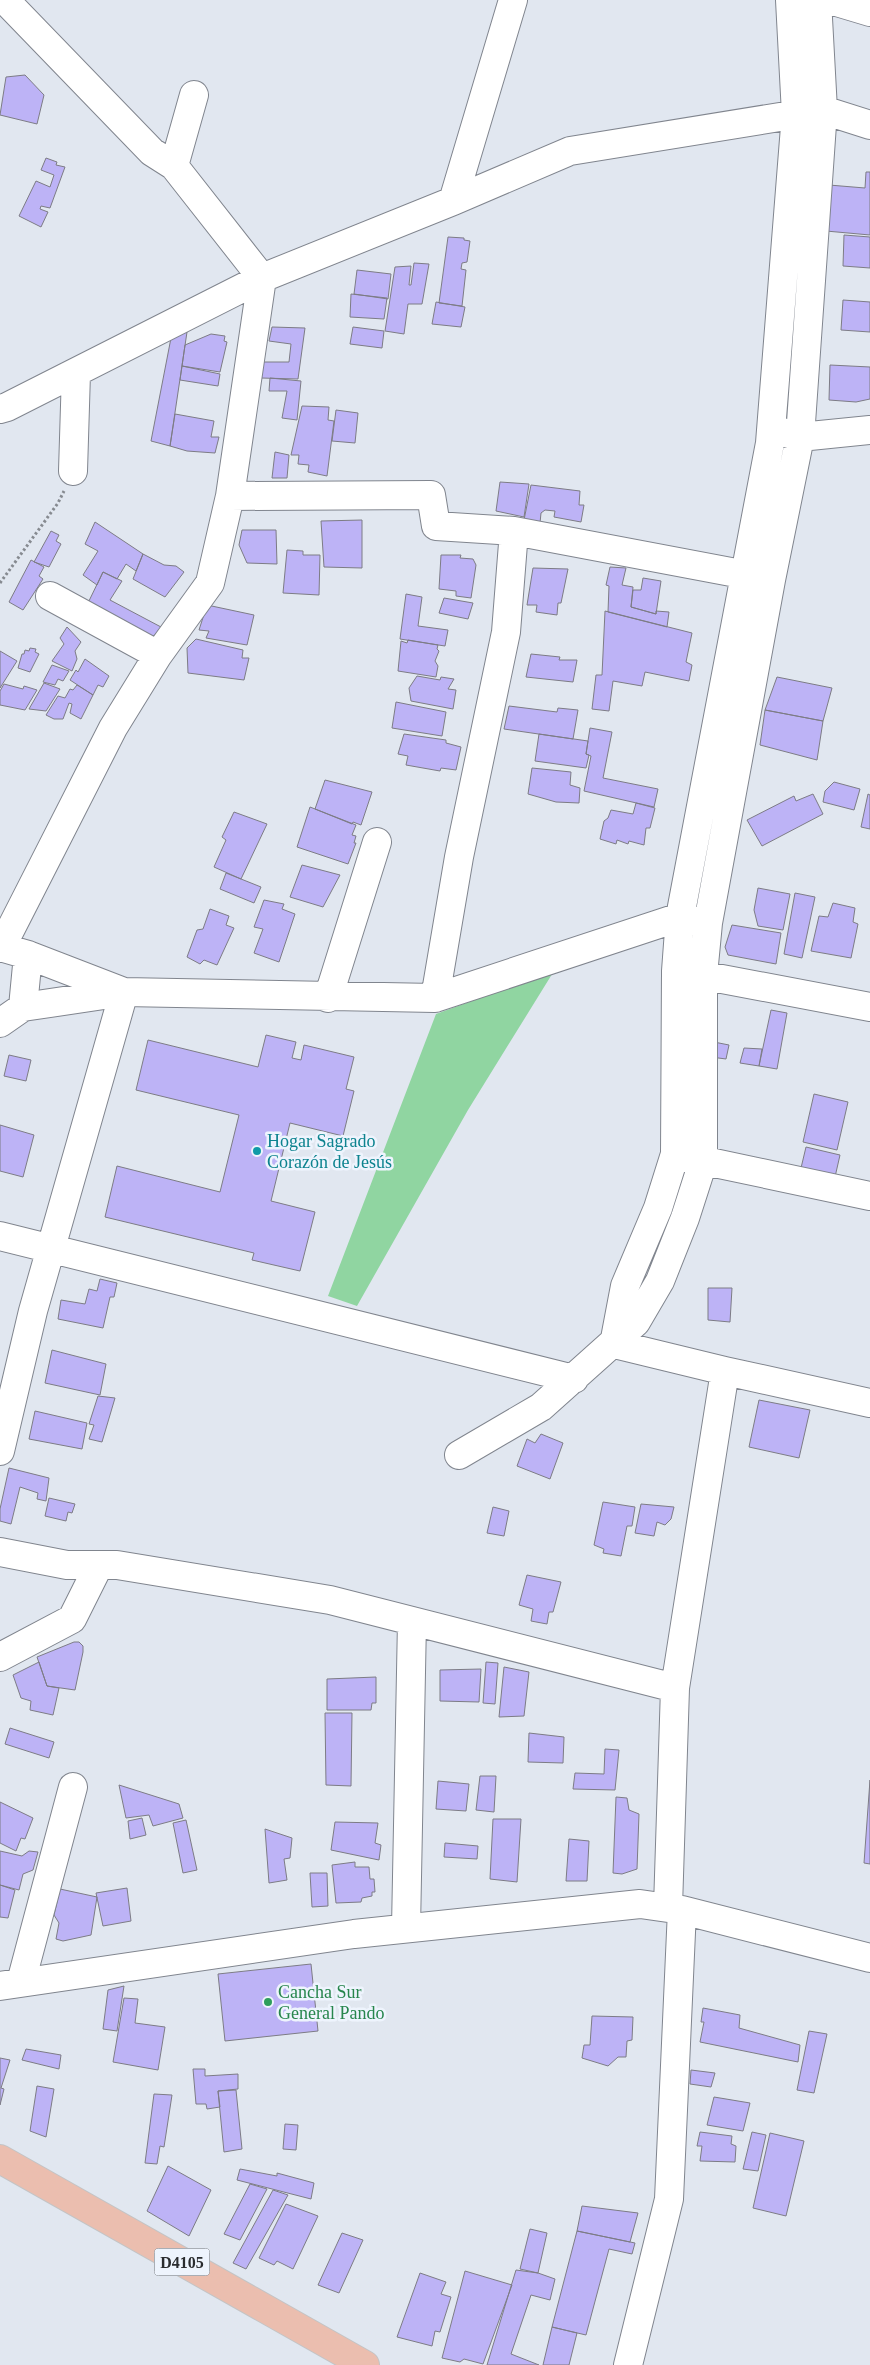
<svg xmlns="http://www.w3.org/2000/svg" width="870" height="2365" viewBox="0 0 870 2365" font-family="Georgia,serif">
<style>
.green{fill:#90d5a1}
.building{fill:#bdb3f6;stroke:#7d7c85}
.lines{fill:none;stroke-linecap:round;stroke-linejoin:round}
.minor-casing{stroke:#80858e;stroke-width:30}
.major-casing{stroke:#c3c4c5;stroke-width:30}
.path{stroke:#868a90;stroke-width:3;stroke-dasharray:2.5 2.5;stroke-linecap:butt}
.minor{stroke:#fff;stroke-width:28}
.major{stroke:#ebbeaf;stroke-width:28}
.culture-dot{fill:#0f9aa8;stroke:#eef4fd;stroke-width:2}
.leisure-dot{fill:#2e9e5b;stroke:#eef4fd;stroke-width:2}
.labels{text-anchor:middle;stroke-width:5;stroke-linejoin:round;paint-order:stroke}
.shield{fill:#eef4fd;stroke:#65686d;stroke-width:1}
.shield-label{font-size:16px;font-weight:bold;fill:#2a2c2f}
.culture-label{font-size:18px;fill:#0d838f;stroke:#eef4fd;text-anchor:start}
.leisure-label{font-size:18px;fill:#27864d;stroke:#eef4fd;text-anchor:start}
</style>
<rect width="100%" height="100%" fill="#e1e7f0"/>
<!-- green -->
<path class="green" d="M554 971 468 1110 357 1306 328 1296 436 1014Z"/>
<!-- building -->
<path class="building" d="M25 75 44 95 37 124 0 115 6 77Z
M46 158 57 162 56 165 65 167 50 208 41 206 40 209 48 212 41 227 19 216 36 181 50 187 54 175 41 170Z
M866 172H870V235L826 231 829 185 865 188Z
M844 235 870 237V268L843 266Z
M448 237 464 238V240L470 241 467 262 462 263 461 269 466 270 462 306 439 303Z
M414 263 429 264 422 304H408L404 334 385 331 395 267 411 266 409 285H411Z
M357 270 391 274 388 299 354 294Z
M351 294 387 298 384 319 350 317Z
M843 300 870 302V332L841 330Z
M436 302 465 307 461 327 432 324Z
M272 327 305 328 298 379 261 378 263 362H289L291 344 269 341Z
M353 327 384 331 382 348 350 344Z
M187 332 170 446 151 441 171 338Z
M211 334 225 336 224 341 227 342 220 372 182 366 185 345Z
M830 365 870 367V399L856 402 829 400Z
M182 366 220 374 218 386 180 380Z
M270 378 301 381 297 420 282 418 287 391H269Z
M302 406 329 407 328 420 334 421 327 476 308 472 309 465 298 464 299 455H291Z
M336 410 358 413 355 443 332 441Z
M175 414 214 421 211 437H219L215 453 187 451 170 446Z
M275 452 289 455 287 478H272Z
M500 482 529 484 524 517 496 511Z
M531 485 580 491 579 505H584L581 522 554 517 555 511 545 510 541 513 540 523 524 520Z
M362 520V568L324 567 321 521Z
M95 522 143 554 136 571 126 564 117 579 103 572 97 585 83 575 98 551 85 544Z
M242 530H276L277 564 247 563 239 545Z
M51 531 59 535 56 541 61 544 49 567 34 562Z
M287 550 303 551V555H320L319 595 283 593Z
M143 554 164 565 176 566 184 572 165 597 133 579Z
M441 555H461L460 558 473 559 476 565 471 598 456 596V591L439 589Z
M31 560 44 567 39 576 43 579 23 610 9 602Z
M610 567 626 568 622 585 633 587 631 607 656 614V611L669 612 667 627 608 612 609 586 606 585Z
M533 568 568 569 561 603H558L557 615 536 612 537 605H527Z
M103 572 122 581 110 600 161 627 150 641 87 605Z
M643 578 661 581 656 614 631 607 633 590H641Z
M406 594 422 597 418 626 448 630 445 646 400 639Z
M444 598 473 603 468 619 439 613Z
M207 605 254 615 247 645 206 638 209 631 199 630Z
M605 611 692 633 686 662 692 665 689 681 645 672 642 686 613 681 609 711 592 709 596 675H602Z
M67 627 81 642 75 651 77 659 72 671 52 661 64 644 60 638Z
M196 639 243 650 242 658H249L244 680 188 673 187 648Z
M408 640 438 645 437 649 439 651 435 661 438 666 436 677 398 671 401 641 407 643Z
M30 648 36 649 35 652 39 654 30 672 18 668 22 654H24L25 650 29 651Z
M0 651 17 661 0 688Z
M531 654 560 657 559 660H577L573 682 526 677Z
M85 659 109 676 103 687 98 685 93 695 70 680 76 670 78 672Z
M52 665 69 671 63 681 58 679 55 685 43 682Z
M417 676 440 680 441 677 454 679 448 689 456 690 453 709 411 701 409 688Z
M777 677 832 688 823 721 765 710Z
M44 683 60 689 46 711 29 709Z
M4 684 23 689 24 686 37 690 25 710 0 705V691Z
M77 685 93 695 81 719 70 713 72 704 69 703 63 719H54L46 715 58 696 65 698 70 689 73 690Z
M396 702 446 712 442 736 392 728Z
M509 706 557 712 558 708 578 710 573 739 504 729Z
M765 710 823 721 817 760 760 745Z
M590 728 612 732 603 778 658 789 654 807 584 791 591 756 586 754Z
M404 734 446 740V743L461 747 456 770 441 768 440 771 406 765 408 756 398 754Z
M539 734 588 741 586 754 589 755 586 768 535 761Z
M532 768 571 772 570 785 580 788 579 803 556 802 528 794Z
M325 780 372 792 361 825 353 822 352 824 315 809Z
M834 782 860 789 854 810 823 802 825 791Z
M813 794 823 814 762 846 747 820 794 796 796 801Z
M868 794 870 795V829L861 827Z
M636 803 655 808 650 828H646L644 845 629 841 628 844 617 840 616 844 600 839 604 821 608 818 611 810 633 814Z
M310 807 356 825 352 835 356 836 354 843H356L348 864 297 847Z
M234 812 267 824 241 879 214 867 226 840 222 837Z
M302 865 340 875 323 907 290 897Z
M226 873 261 887 254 903 220 889Z
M758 888 790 894 783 930 758 926 754 910Z
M795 893 815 897 802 958 784 954Z
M264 900 284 904 282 909 295 914 279 962 254 953 263 929 254 927Z
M833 903 855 908 853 922 858 924 851 958 811 951 819 916 828 917Z
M210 909 229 916 226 925 234 928 217 965 204 960 200 964 187 957 197 930 203 929Z
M732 925 781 933 776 964 728 955 725 947Z
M771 1010 787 1013 777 1069 759 1066Z
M266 1035 296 1042 292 1058 301 1060 304 1045 354 1057 346 1089 354 1091 343 1136 290 1123 271 1201 315 1212 300 1271 252 1260 254 1253 105 1217 117 1166 220 1192 239 1115 136 1090 148 1040 258 1067Z
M714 1042 729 1045 726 1059 711 1057Z
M744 1048 762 1049 759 1066 740 1063Z
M9 1055 31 1060 26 1081 4 1076Z
M814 1094 848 1102 837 1150 803 1142Z
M0 1125 34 1135 23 1177 0 1171Z
M806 1147 840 1155 835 1177 801 1168Z
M100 1279 117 1283 114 1297H110L103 1328 58 1319 61 1300 85 1304 89 1289 97 1291Z
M708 1288H732L730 1322 708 1320Z
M52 1350 106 1364 100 1395 45 1383Z
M98 1396 115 1398 102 1442 89 1439 94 1425 89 1424Z
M759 1400 810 1410 799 1458 749 1447Z
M35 1411 87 1423 82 1449 29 1439Z
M541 1434 563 1443 550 1479 517 1466 527 1439 535 1443Z
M9 1468 49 1478 46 1501 37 1499 38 1493 20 1487 11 1524 0 1521V1509Z
M49 1498 75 1504 72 1513 68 1512 66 1521 45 1516Z
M603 1502 635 1507 632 1526H627L621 1556 603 1553 604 1549 594 1545Z
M641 1504 674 1507 671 1519 665 1525 657 1522 654 1536 635 1533Z
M493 1507 509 1511 504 1536 487 1533Z
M527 1575 561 1582 553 1612H549L547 1624 531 1621 533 1609 519 1605Z
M74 1642H79L83 1646V1652L75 1690 47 1686 37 1657Z
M39 1662 47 1686 59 1688 53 1715 30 1710 31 1701 21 1698 13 1675Z
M486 1662 498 1663 495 1704 483 1703Z
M504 1667 529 1672 524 1716 499 1717Z
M481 1669 479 1702 440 1701V1670Z
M376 1677V1703H372L371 1710H327V1679Z
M325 1713H352L351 1786 326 1785Z
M10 1728 54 1742 49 1758 5 1744Z
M529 1733 564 1737 563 1763 528 1762Z
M605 1749 619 1750 615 1790 573 1789 575 1773 604 1774Z
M480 1776H496L494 1812 476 1810Z
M870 1780V1864L864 1863Z
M438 1781 469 1784 466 1811 436 1809Z
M119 1785 179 1804 183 1818 153 1826 149 1815 126 1818Z
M616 1797 627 1798 629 1810 639 1814 637 1869 622 1874 613 1873Z
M0 1802 33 1818 25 1839 21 1838 16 1851 0 1843Z
M142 1818 146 1835 130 1839 128 1821Z
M493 1819H521L517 1882 490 1879Z
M186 1820 197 1870 183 1873 173 1823Z
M335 1822 378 1823 375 1843 381 1845 379 1860 331 1850Z
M265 1829 292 1838 290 1858 284 1859 287 1880 269 1883Z
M569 1839 589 1841 587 1881H566Z
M445 1843 478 1846 477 1859 444 1857Z
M0 1851 22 1856 29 1851 38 1852 33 1870 23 1874 19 1890 0 1885Z
M355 1862V1867H369L370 1879H374L375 1892H372V1896L362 1898 361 1902 336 1903 332 1865Z
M310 1873H327L328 1906 312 1907Z
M0 1885 15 1890 8 1918 0 1917Z
M127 1888 131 1921 103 1926 96 1893Z
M60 1889 97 1897 91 1935 63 1941 56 1939 59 1923 54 1915Z
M311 1964 318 2031 225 2041 218 1974Z
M124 1986 117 2031 103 2029 108 1990Z
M124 1998 138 1999 135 2023 165 2027 158 2070 113 2062Z
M703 2008 740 2015 739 2028 800 2045 798 2062 700 2042 704 2022H701Z
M592 2016 633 2017 632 2040 627 2041 626 2057H618L608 2066 582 2058 584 2045H590Z
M809 2031 827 2034 814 2093 797 2090Z
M26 2049 61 2055 59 2069 22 2060Z
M0 2058 10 2060 1 2088 4 2089 0 2105Z
M193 2069H205V2076L238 2074V2089L218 2091 220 2107 207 2109 206 2104H196Z
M691 2070 715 2073 711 2087 690 2084Z
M37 2086 54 2089 46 2137 30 2131Z
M236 2090 242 2149 224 2152 218 2091Z
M154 2094 172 2095 164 2147 160 2146 157 2164 145 2163Z
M714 2097 750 2103 743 2131 707 2125Z
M285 2124 298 2125 296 2150 283 2149Z
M700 2132 732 2136 731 2144 736 2146 735 2162 700 2161 702 2146H697Z
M752 2132 766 2135 758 2171 743 2169Z
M770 2133 804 2141 786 2216 753 2208Z
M168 2166 211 2190 189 2236 147 2211Z
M240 2169 277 2176V2173L314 2183 311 2199 237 2180Z
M250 2184 267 2189 240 2240 224 2234Z
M273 2190 288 2195 246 2269 233 2263Z
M286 2204 318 2216 293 2269 277 2261 274 2265 259 2258Z
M582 2206 638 2213 630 2242 577 2231Z
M530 2229 547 2233 538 2273 520 2269Z
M577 2231 635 2243 632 2254 609 2249 586 2335 552 2327Z
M342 2233 363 2240 339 2293 318 2285Z
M516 2270 538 2273 555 2279 550 2300 531 2295 511 2354 539 2365H487Z
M465 2271 512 2285 483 2364 464 2359 460 2362 442 2358Z
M420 2273 446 2282 441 2294 451 2297 440 2332 435 2331 432 2346 397 2337Z
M552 2327 577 2333 569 2365H543Z"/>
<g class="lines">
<!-- minor casing -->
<g class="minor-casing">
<path id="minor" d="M830 0 870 12
M174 166 194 95
M453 201 513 0
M0 409 7 407 262 278 453 201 570 151 823 110 870 125
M782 432 800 437 870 430
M73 471 76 373
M230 496 431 495 436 526 514 531 763 578
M50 596 158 655
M0 947 28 955 124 992 33 1311 0 1451
M1 948 113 728 158 655 210 583 230 496 262 278 174 166 152 152 5 0
M685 972 870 1007
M328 998 377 842
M435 998 459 857 506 632 514 531
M23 1007 124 992 435 998 680 917 697 921
M0 1023 23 1007 28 955
M686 1157 870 1196
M0 1236 574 1379
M614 1344 625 1286 658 1208 675 1154 676 971 680 917 770 443 796 114 790 0
M614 1344 725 1371 870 1403
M459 1455 541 1407 636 1322 660 1281 685 1218 703 1162V975L708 923 771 580 800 437 823 110 817 0
M0 1552 67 1565H117L330 1600 675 1688
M0 1657 72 1619 99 1565
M668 1907 675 1688 725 1371
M406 1928 412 1621
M21 1982 73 1787
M0 1986 354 1934 640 1904 682 1910 870 1958
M628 2365 669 2199 682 1910"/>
</g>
<!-- major casing -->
<g class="major-casing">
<path id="major" d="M0 2159 365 2365"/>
</g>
<!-- path -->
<path class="path" d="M0 583 58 503 64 491"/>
<!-- minor -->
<use href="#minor" class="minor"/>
<!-- major -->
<use href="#major" class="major"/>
</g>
<!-- markers -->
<circle class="culture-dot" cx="257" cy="1151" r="5"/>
<circle class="leisure-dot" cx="268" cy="2002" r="5"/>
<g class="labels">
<!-- shield labels -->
<rect class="shield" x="154.5" y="2248.5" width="55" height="27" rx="4"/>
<g class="shield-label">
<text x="182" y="2268">D4105</text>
</g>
<!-- culture labels -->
<g class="culture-label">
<text x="267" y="1147">Hogar Sagrado<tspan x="267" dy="21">Corazón de Jesús</tspan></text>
</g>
<!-- leisure labels -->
<g class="leisure-label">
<text x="278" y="1998">Cancha Sur<tspan x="278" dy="21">General Pando</tspan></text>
</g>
</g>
</svg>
